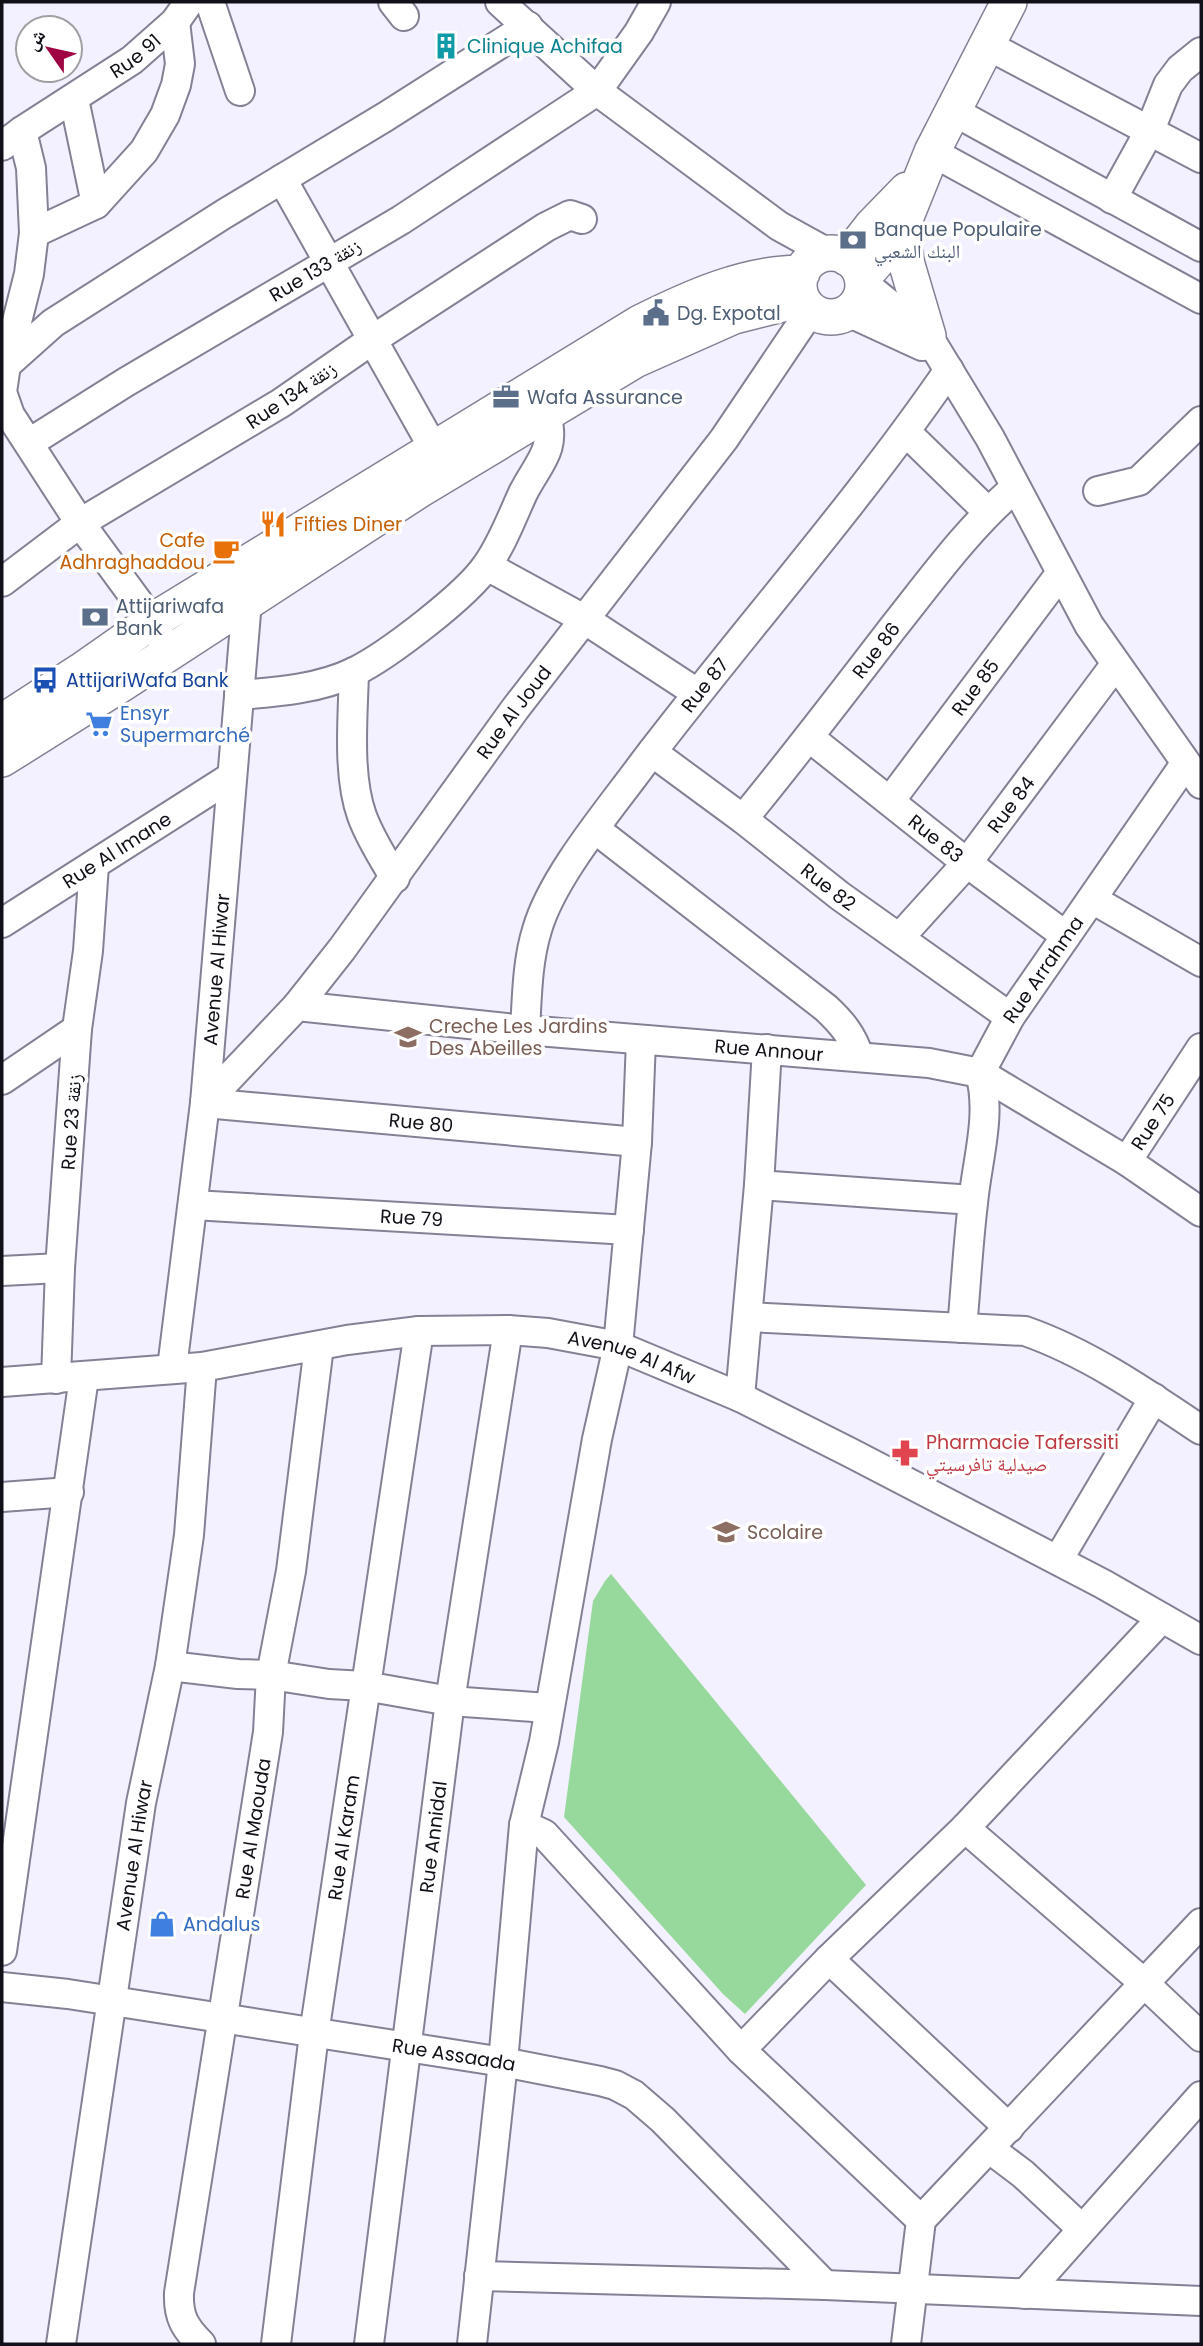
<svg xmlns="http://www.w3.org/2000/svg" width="1203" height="2346" viewBox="0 0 1203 2346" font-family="Poppins,'Noto Naskh Arabic',sans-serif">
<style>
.pitch{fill:#97d89c}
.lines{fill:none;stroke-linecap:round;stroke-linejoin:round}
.minor-casing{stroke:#848095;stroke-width:32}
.major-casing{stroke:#848095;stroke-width:38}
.minor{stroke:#fff;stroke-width:28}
.major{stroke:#fff;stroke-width:35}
.labels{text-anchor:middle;stroke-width:7;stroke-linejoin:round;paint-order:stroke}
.culture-label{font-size:19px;fill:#0d838f;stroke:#fff;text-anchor:start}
.street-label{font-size:19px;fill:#111018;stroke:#fff}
.service-label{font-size:19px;fill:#4e5e75;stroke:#fff;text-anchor:start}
.food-label{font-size:19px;fill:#c56008;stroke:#fff;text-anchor:start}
.transit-label{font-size:19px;fill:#164399;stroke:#fff;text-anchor:start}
.shop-label{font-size:19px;fill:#366cbe;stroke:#fff;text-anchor:start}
.education-label{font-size:19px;fill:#785e54;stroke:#fff;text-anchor:start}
.health-label{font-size:19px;fill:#be3a42;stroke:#fff;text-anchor:start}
</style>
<rect width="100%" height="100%" fill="#f3f1ff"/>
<!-- pitch -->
<path class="pitch" d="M611 1574 866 1885 745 2014 723 1994 564 1817 593 1601 605 1581Z"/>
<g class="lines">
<!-- minor casing -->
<g class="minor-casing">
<g id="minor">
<path d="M210 2 240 91"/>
<path d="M393 2 404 16"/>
<path d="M500 2 597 91 779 226 828 253"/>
<path d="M987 45 1201 158"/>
<path d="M74 99 96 204"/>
<path d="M953 111 1201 247"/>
<path d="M22 131 31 168 34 233 29 274 6 365 2 392 10 415 21 432 80 523 138 602 161 638"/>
<path id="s1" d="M2 146 22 131 132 60 175 22 189 2"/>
<path d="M932 152 1201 299"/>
<path d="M282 179 434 449"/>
<path d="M1112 199 1150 130 1168 85 1180 69 1201 52"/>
<path d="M34 233 96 204 144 151 165 115 176 85 180 64 175 22"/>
<path d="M862 282 928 336 990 438 1089 625 1201 784"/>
<path d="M848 312 922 346"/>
<path d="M6 365 53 323 224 214 385 117 528 26"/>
<path d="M906 432 987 511"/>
<path d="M29 443 126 382 401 220 597 91 639 32 656 2"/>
<path d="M1098 491 1139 481 1201 421"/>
<path d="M487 566 584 619 697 693"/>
<path d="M2 582 80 523 281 403 372 340 546 227 570 215 582 219"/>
<path d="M354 672C353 715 347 775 362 816 370 838 383 858 395 878"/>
<path d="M239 695C277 692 319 689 354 672 387 656 467 595 487 565 502 544 512 517 523 493 538 463 557 450 546 415"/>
<path id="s2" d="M810 738 967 863 1066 936"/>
<path id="s3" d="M652 752 743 819 840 896 1010 1017"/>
<path id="s4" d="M890 801 1060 574"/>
<path id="s5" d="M743 819C794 757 843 693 892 629 931 580 968 528 1015 488"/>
<path d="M595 829 826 1008C842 1023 853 1036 859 1057"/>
<path d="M1092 899 1201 962"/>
<path id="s6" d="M2 923 231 777"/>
<path id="s7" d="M900 937 967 863 1115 665"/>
<path id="s8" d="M297 1006 525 1030 929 1063 980 1073 1127 1161 1201 1212"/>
<path id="s9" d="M525 1030C527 998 527 962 537 930 552 877 609 810 642 765 743 632 854 508 949 370"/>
<path d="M2 1080 77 1029"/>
<path id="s10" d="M205 1103 297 1006 342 949 515 709 724 439 811 310"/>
<path id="s11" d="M205 1103 637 1142"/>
<path id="s12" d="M1127 1161 1201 1048"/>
<path d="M759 1185 973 1200"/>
<path id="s13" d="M193 1205 629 1230"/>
<path d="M2 1271 60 1268"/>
<path d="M748 1317 1025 1331C1088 1353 1146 1393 1201 1430"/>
<path id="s14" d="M962 1328C966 1286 968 1244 973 1203 977 1160 992 1115 980 1073L1010 1017 1185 764"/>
<path id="s15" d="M172 1368 205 1103 247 601 239 589"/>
<path d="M56 1379 60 1268 77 1029 88 951 94 865"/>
<path id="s16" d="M2 1382 202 1367 347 1340 419 1331 508 1330 548 1333 618 1346 740 1397 851 1453 1103 1584 1201 1640"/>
<path d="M740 1397 759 1185 767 1049"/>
<path d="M2 1497 69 1492"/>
<path d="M1058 1560 1154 1398"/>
<path d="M170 1666 238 1674 271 1675 329 1684 365 1686 450 1701 548 1708"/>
<path d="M524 1825 544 1834 741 2050 921 2220"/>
<path d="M965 1828 1144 1983 1201 2037"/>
<path d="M2 1951 84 1377"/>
<path d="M829 1959 1009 2128"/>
<path id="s17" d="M2 1987 68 1994 503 2062 600 2081 615 2085 634 2095 663 2120 825 2285"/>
<path d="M741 2050 829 1959 965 1828 1162 1618"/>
<path d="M990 2149 1023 2174 1081 2228"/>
<path d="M479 2276 825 2285 1201 2301"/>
<path d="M1025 2294 1201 2096"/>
<path id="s18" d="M61 2344 141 1803 170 1666 189 1535 202 1367"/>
<path id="s19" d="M201 2344C185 2328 178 2317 179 2293L268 1732 271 1675 291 1571 319 1346"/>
<path id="s20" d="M276 2344 314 2034 419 1331"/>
<path id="s21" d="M369 2344 450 1701 508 1330"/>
<path d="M472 2344 503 2062 524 1825 544 1742 597 1439 618 1346 637 1142 641 1040"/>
<path d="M906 2344 921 2220 1201 1923"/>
</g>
</g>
<!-- major casing -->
<g class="major-casing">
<path id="major" d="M901 229 907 265 928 336
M799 285a32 32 0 1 1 64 0a32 32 0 1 1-64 0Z
M847 258 872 226 907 190
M862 278 886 251 901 229 932 152 1009 2
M2 722 81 671 151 622 640 323C690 298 745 273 802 273
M2 759 123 683 419 490 635 360 734 316 790 302 805 305"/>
</g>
<!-- minor -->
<use href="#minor" class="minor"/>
<!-- major -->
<use href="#major" class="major"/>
</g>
<!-- icons -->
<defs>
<g id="building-bare" transform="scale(2.1)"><path d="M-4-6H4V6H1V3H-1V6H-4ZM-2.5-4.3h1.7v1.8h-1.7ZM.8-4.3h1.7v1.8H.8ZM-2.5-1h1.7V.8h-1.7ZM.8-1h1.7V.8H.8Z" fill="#0f9aa8" stroke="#fff" stroke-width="2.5" paint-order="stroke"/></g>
<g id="bank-bare" transform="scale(2.1)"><path d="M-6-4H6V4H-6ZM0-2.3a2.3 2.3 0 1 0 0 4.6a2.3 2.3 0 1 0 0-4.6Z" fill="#5c6f8a" stroke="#fff" stroke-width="2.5" paint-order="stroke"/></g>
<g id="civic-bare" transform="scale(2.1)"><path d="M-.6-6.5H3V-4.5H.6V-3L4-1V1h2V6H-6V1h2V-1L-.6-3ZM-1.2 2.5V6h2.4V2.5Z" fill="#5c6f8a" stroke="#fff" stroke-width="2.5" paint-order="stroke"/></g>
<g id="office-bare" transform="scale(2.1)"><path d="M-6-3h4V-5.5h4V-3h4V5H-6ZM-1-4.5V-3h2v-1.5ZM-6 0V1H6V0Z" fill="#5c6f8a" stroke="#fff" stroke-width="2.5" paint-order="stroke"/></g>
<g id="restaurant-bare" transform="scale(2.1)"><path d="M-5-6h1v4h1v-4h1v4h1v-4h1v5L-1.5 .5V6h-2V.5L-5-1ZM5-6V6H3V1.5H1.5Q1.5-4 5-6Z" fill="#e8710a" stroke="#fff" stroke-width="2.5" paint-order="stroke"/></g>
<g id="cafe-bare" transform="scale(2.1)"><path d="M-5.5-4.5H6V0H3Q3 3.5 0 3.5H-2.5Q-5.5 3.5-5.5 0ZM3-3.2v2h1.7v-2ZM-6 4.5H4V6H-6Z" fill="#e8710a" stroke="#fff" stroke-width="2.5" paint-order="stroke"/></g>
<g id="bus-bare" transform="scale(2.1)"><path d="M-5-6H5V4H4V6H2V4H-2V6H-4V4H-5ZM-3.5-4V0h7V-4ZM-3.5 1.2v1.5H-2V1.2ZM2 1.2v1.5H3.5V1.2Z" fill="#1a4fb4" stroke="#fff" stroke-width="2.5" paint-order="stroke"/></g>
<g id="supermarket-bare" transform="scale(2.1)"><path d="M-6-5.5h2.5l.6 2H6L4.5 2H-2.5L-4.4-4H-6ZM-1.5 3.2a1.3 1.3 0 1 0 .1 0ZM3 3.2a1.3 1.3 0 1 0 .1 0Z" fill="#3f7fe0" stroke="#fff" stroke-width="2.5" paint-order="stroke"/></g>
<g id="school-bare" transform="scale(2.1)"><path d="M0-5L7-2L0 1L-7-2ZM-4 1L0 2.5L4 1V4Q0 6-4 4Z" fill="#8d6e63" stroke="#fff" stroke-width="2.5" paint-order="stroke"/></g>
<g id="pharmacy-bare" transform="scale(2.1)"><path d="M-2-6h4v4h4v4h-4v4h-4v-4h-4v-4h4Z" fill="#e0444e" stroke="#fff" stroke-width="2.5" paint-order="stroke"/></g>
<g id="shop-bare" transform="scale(2.1)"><path d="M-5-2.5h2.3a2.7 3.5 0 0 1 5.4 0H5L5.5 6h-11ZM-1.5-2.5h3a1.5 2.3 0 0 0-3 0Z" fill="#3f7fe0" stroke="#fff" stroke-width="2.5" paint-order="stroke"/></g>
</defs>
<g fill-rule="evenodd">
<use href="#building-bare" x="446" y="46"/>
<use href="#bank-bare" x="853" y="240"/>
<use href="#civic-bare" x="656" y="313"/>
<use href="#office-bare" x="506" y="397"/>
<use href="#restaurant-bare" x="273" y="524"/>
<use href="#cafe-bare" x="226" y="551"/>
<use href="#bank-bare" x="95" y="617"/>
<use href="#bus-bare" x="45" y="680"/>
<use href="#supermarket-bare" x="99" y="724"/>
<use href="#school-bare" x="408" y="1037"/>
<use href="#pharmacy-bare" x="905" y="1453"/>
<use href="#school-bare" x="726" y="1532"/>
<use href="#shop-bare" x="162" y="1924"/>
</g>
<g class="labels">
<!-- culture labels -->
<g class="culture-label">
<text x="467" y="53">Clinique Achifaa</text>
</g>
<!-- street labels -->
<g class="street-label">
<text dy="7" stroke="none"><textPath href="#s1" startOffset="161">Rue 91</textPath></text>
<text transform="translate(315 270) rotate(-31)" y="7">Rue 133 زنقة</text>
<text transform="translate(291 395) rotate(-34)" y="7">Rue 134 زنقة</text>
<text dy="7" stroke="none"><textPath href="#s5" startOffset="215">Rue 86</textPath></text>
<text dy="7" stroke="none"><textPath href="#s9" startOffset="399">Rue 87</textPath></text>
<text dy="7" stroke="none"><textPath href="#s4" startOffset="142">Rue 85</textPath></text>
<text dy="7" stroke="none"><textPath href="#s10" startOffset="499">Rue Al Joud</textPath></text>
<text dy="7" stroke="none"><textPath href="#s7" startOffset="173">Rue 84</textPath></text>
<text dy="7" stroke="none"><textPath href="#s2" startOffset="161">Rue 83</textPath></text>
<text dy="7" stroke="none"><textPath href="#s6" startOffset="136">Rue Al Imane</textPath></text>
<text dy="7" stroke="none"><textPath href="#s3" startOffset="222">Rue 82</textPath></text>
<text dy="7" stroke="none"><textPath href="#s15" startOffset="401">Avenue Al Hiwar</textPath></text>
<text dy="7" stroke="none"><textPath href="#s14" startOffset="378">Rue Arrahma</textPath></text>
<text dy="7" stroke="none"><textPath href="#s8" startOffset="474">Rue Annour</textPath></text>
<text transform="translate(71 1122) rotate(-86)" y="7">Rue 23 زنقة</text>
<text dy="7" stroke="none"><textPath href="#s12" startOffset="47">Rue 75</textPath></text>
<text dy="7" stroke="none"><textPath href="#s11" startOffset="217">Rue 80</textPath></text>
<text dy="7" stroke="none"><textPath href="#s13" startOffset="219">Rue 79</textPath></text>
<text dy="7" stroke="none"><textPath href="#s16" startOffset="637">Avenue Al Afw</textPath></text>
<text dy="7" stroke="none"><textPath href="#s19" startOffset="528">Rue Al Maouda</textPath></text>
<text dy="7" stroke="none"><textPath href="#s21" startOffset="511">Rue Annidal</textPath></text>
<text dy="7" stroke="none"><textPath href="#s20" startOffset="511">Rue Al Karam</textPath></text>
<text dy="7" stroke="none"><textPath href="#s18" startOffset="494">Avenue Al Hiwar</textPath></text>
<text dy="7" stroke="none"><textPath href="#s17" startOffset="457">Rue Assaada</textPath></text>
</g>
<!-- service labels -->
<g class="service-label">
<text x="874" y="236">Banque Populaire<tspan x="874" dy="22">البنك الشعبي</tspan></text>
<text x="677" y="320">Dg. Expotal</text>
<text x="527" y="404">Wafa Assurance</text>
<text x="116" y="613">Attijariwafa<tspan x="116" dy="22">Bank</tspan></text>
</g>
<!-- food labels -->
<g class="food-label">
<text x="294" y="531">Fifties Diner</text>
<text x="205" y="547" text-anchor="end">Cafe<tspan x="205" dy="22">Adhraghaddou</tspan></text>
</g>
<!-- transit labels -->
<g class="transit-label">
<text x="66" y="687">AttijariWafa Bank</text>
</g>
<!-- shop labels -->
<g class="shop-label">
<text x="120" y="720">Ensyr<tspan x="120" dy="22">Supermarché</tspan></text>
<text x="183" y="1931">Andalus</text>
</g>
<!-- education labels -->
<g class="education-label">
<text x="429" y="1033">Creche Les Jardins<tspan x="429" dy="22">Des Abeilles</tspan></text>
<text x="747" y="1539">Scolaire</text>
</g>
<!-- health labels -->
<g class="health-label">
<text x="926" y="1449">Pharmacie Taferssiti<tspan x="926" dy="22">صيدلية تافرسيتي</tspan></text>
</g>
</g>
<!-- border -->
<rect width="1203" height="2346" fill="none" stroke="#111018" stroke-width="7"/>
<!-- north arrow -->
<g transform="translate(49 49) rotate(304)"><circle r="33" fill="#ffffff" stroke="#a09fa3" stroke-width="2"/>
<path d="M0-5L12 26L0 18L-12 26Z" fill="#a00341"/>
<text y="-10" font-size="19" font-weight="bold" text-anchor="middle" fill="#111018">ش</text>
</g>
</svg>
